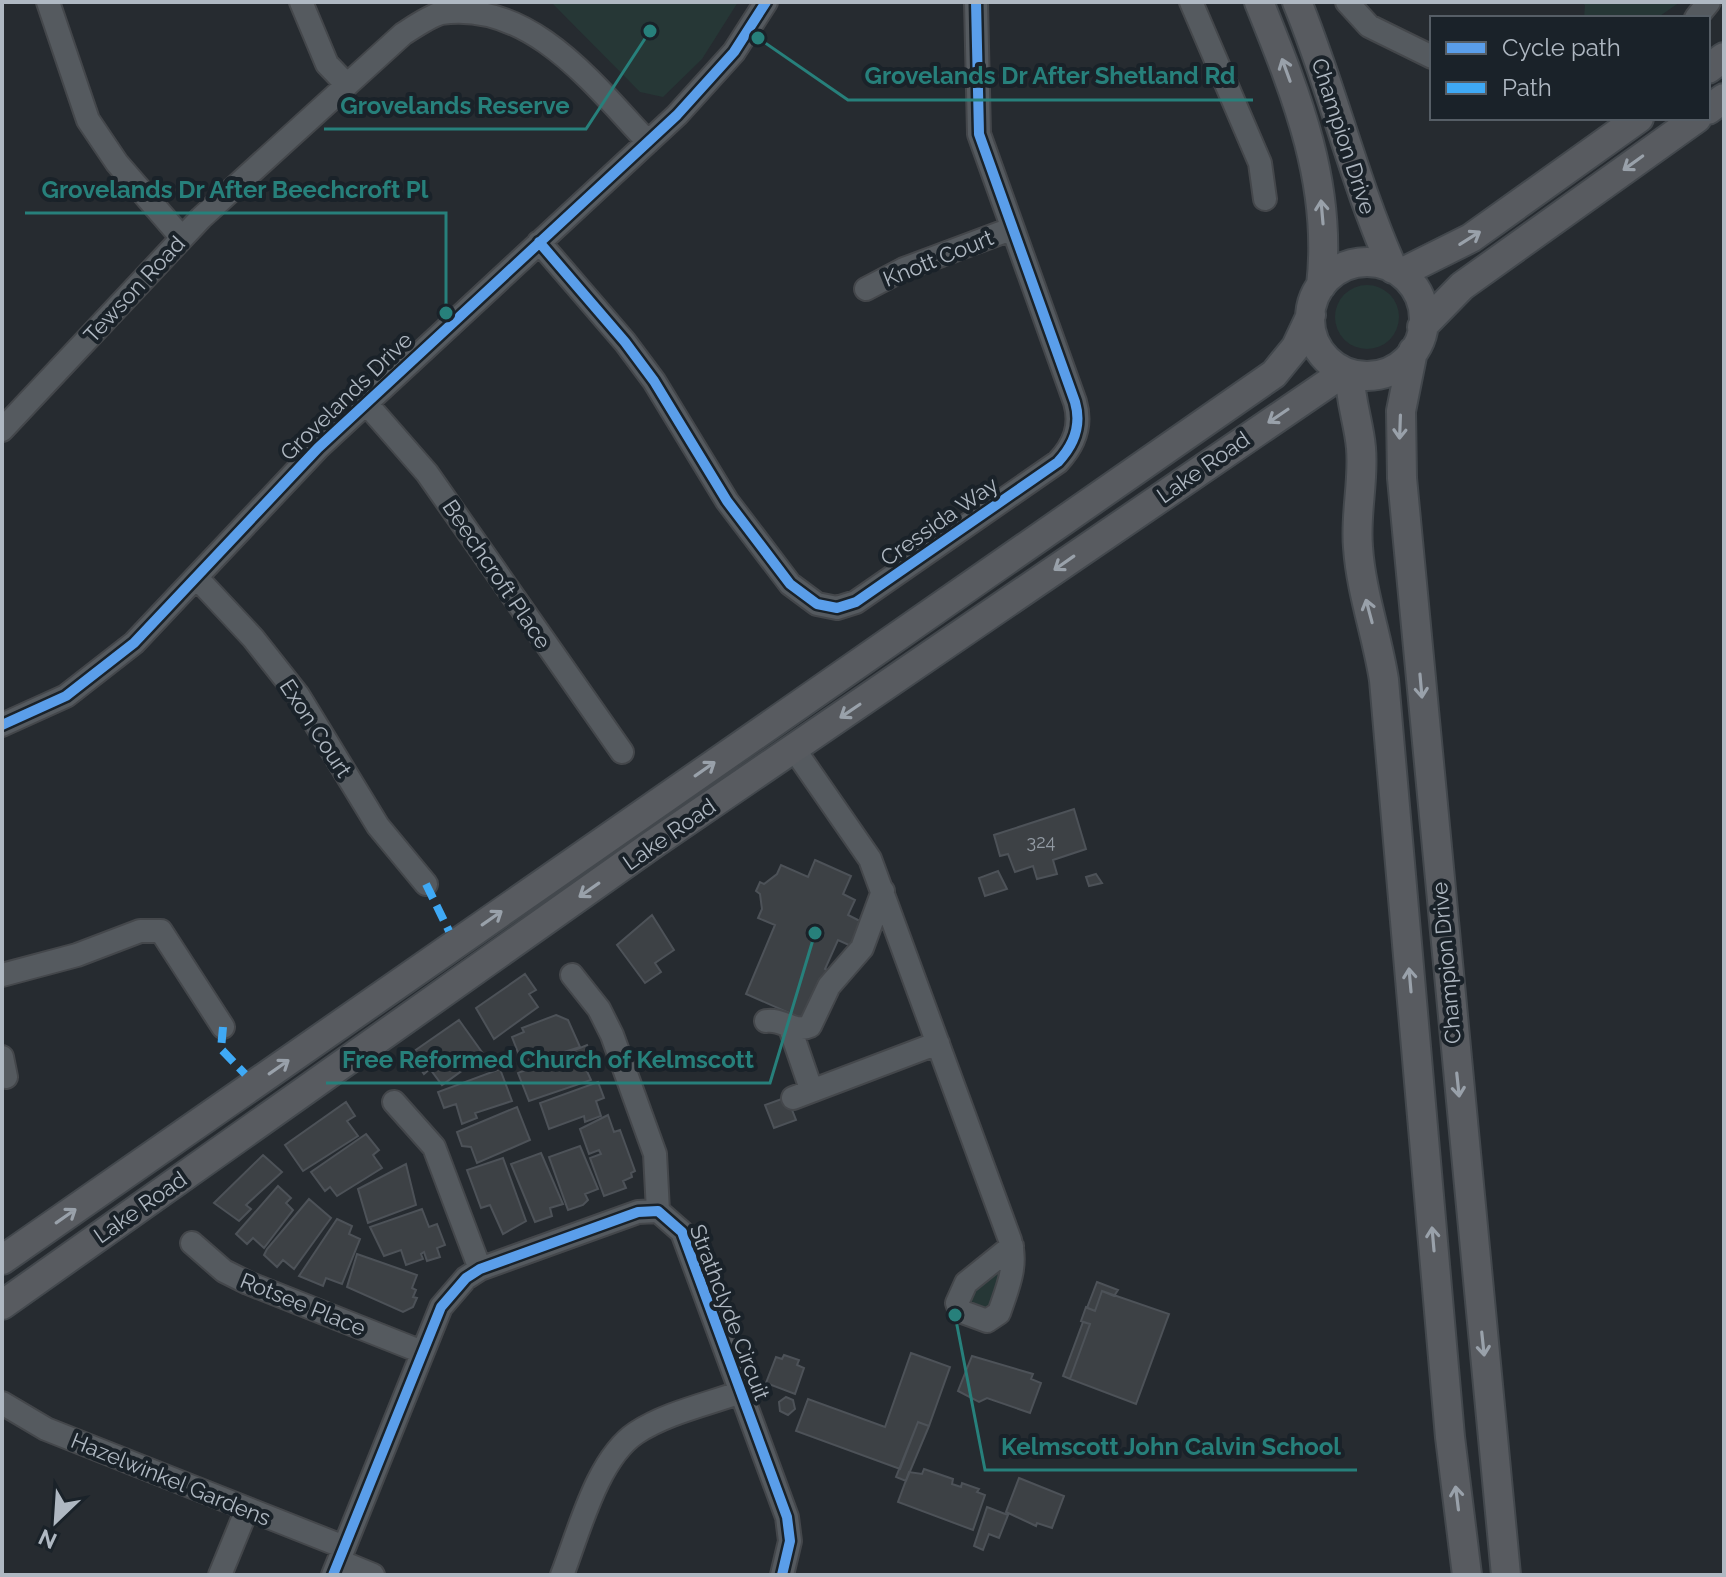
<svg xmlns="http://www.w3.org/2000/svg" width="1726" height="1577" viewBox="0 0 1726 1577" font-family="Raleway,sans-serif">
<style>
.green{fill:#263736}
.building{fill:#3d4145;stroke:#4d5258;stroke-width:2}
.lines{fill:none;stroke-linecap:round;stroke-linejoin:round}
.minor-casing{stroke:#44474b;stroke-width:26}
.major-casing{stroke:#43484d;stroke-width:32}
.minor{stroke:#555a5f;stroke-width:22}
.major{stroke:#585b60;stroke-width:28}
.quiet{stroke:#3fa9f5;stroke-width:8;stroke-dasharray:16 8;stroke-linecap:butt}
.cycleway-casing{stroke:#1a2229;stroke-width:15}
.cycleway{stroke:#5a9eea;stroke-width:10}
.oneway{stroke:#99a1aa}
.labels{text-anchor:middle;stroke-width:8;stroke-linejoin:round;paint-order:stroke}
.number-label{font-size:18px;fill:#929aa3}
.street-label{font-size:22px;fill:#afb8c2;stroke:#1a2229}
.leader{fill:none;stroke:#27807b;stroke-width:3}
.callout-dot{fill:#27807b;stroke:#1a2229;stroke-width:3}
.callout-label{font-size:24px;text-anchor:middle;font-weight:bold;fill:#27807b;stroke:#1a2229;stroke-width:8;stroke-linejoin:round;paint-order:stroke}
</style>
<rect width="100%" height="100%" fill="#262b30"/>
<!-- green -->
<path class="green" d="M551 2H738L702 59 663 97 640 92Z
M1580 2H1680L1657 18H1584L1585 5Z
M1335 317a32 32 0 1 1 64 0a32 32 0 1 1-64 0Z
M1002 1267 998 1297 985 1311 969 1304V1295Z"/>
<!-- building -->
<path class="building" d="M1074 809 1086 849 1053 860 1057 874 1037 879 1033 866 1015 872 1008 854 1000 856 994 835Z
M815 860 851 876 843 894 855 900 848 915 862 922 851 946 838 940 825 969 828 970 803 1019 746 994 775 925 758 918 762 909 760 894 756 891 760 882 764 884 777 874 781 865 808 877Z
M998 871 1007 889 985 896 979 878Z
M1096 874 1102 883 1089 886 1086 877Z
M652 915 674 950 655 963 661 972 645 983 617 945Z
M525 974 536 990 529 994 538 1007 494 1039 476 1008Z
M556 1015 568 1020 580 1047 523 1065 512 1037 524 1032 522 1028Z
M459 1020 484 1055 442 1085 430 1069 424 1074 410 1054Z
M587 1045 594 1064 585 1067 591 1080 529 1101 518 1073Z
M500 1069 512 1101 475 1113 477 1118 462 1124 456 1104 444 1108 438 1092Z
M598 1082 604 1098 596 1101 601 1116 585 1122 584 1116 549 1129 540 1103Z
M787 1097 796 1120 774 1128 765 1105Z
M346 1102 355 1116 347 1121 358 1136 303 1171 285 1145Z
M517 1107 530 1140 477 1163 471 1147 462 1146 457 1132Z
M608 1115 614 1132 620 1130 635 1171 631 1173 632 1177 623 1181 626 1188 604 1196 590 1158 601 1154 599 1150 589 1154 580 1129Z
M366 1134 379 1150 373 1155 382 1168 337 1196 330 1187 325 1191 311 1172Z
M580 1146 598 1189 585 1194 588 1200 583 1205 568 1210 549 1157Z
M541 1153 563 1204 550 1208 552 1216 535 1222 511 1164Z
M263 1155 282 1172 246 1205 251 1209 239 1221 214 1203Z
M503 1158 526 1221 503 1234 490 1205 481 1208 467 1170Z
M406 1164 416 1205 368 1223 358 1189Z
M278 1186 291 1198 286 1203 293 1210 264 1248 253 1238 247 1244 236 1234Z
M309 1199 331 1218 294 1269 283 1260 277 1267 264 1255 267 1249Z
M422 1209 429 1227 437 1224 445 1245 437 1248 440 1257 427 1261 424 1252 421 1254 423 1259 406 1265 401 1250 384 1256 370 1227Z
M337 1219 352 1226 349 1234 360 1239 342 1284 326 1278 323 1286 299 1276Z
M357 1254 417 1275 412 1288 416 1290 413 1297 417 1298 413 1307 403 1312 347 1287Z
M1097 1282 1118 1290 1114 1296 1102 1291 1095 1311 1087 1308Z
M1102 1291 1169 1314 1136 1404 1070 1379 1090 1324 1081 1321 1086 1307 1095 1311Z
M1083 1322 1090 1324 1070 1379 1063 1376Z
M911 1353 950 1367 929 1426 918 1422 900 1469 796 1431 808 1399 885 1427Z
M784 1355 799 1360 797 1365 804 1368 795 1394 766 1383 776 1357 782 1359Z
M972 1356 1033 1374 1031 1379 1041 1383 1030 1413 987 1398 979 1402 958 1391Z
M786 1397 793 1400 795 1409 788 1415 780 1411 779 1402Z
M918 1422 929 1426 906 1481 896 1477Z
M924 1469 953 1479 952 1484 961 1487 962 1483 979 1489 977 1492 985 1495 973 1530 898 1502 909 1472 922 1474Z
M1019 1478 1064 1496 1052 1528 1037 1523 1036 1526 1006 1512Z
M987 1507 1008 1515 999 1538 989 1534 983 1550 974 1546Z"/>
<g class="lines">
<!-- minor casing -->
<g class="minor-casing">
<path id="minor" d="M48 2 88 120 117 163 182 238
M301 2 327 64 347 85
M1191 2 1260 163 1265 199
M1347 2 1369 26 1432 57
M1696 18 1709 2
M539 242 625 342 654 381 727 501 790 584 817 604 837 608 856 602 1058 462C1074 445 1082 426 1075 402L979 134 976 2
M866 289 904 269 1011 229
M365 402 427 473 622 752
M2 430 201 218 403 34C414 27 428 17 441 13 531 0 594 85 648 142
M197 578 253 638 298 695 378 826 426 884
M2 725 66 696 134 643 318 448 677 115 734 52 766 2
M794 749 870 859 1010 1240C1018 1266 1007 1289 999 1313L987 1321 960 1311 957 1303 966 1283 1012 1246
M2 975 77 955 140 931H161L223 1027
M572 975 599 1009 612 1035 655 1154 658 1211
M766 1021C783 1018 793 1034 810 1026L829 986 862 948 883 891
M790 1028 811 1089
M2 1057 6 1077
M793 1098 938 1043
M394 1102 434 1147 480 1269
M192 1243 224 1271 248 1283 422 1352
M2 1403 46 1429 344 1547
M339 1561 373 1575
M220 1575 247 1509
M333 1575 441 1307 466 1278 480 1269 638 1212 658 1211 682 1232 787 1517 790 1541 782 1575
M562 1575C579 1532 597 1459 636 1433 666 1413 708 1404 741 1392"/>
</g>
<!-- major casing -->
<g class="major-casing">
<path id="major" d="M1259 2C1296 94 1333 184 1321 286
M1297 2C1333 90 1354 182 1393 269
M1708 69 1724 57
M1708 110 1724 98
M1310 319a57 57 0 1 1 114 0a57 57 0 1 1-114 0Z
M1401 273 1471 238 1639 118
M1422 327 1462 286 1697 118
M1413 351 1401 411 1402 478 1506 1575
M1350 375C1350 401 1359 423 1361 448 1364 481 1355 514 1358 547 1361 592 1377 635 1384 680L1450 1437 1467 1575
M2 1260 1274 374 1296 347 1311 315
M2 1305 652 845 1343 373"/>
</g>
<!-- minor -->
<use href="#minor" class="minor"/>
<!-- major -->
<use href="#major" class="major"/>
<!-- quiet -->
<path class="quiet" d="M426 884 449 931
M223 1027 221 1049 245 1074"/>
<!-- cycleway casing -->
<g class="cycleway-casing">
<path id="cycleway" d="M539 242 625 342 654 381 727 501 790 584 817 604 837 608 856 602 1058 462C1074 445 1082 426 1075 402L979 134 976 2
M2 725 66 696 134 643 318 448 677 115 734 52 766 2
M333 1575 441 1307 466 1278 480 1269 638 1212 658 1211 682 1232 787 1517 790 1541 782 1575"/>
</g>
<!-- cycleway -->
<use href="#cycleway" class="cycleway"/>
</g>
<!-- one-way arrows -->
<defs><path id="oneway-shaft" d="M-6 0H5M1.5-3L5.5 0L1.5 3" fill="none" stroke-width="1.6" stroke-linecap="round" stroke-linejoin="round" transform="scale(2)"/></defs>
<g class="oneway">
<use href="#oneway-shaft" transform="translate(1286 70) rotate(-110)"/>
<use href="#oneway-shaft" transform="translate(1633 163) rotate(144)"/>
<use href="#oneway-shaft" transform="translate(1322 212) rotate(-95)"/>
<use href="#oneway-shaft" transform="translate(1470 238) rotate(-32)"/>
<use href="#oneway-shaft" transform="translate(1278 416) rotate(146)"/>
<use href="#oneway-shaft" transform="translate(1400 427) rotate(92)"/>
<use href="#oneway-shaft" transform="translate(1064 563) rotate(145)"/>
<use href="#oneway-shaft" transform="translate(1369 611) rotate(-105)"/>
<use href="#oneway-shaft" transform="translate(1421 686) rotate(85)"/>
<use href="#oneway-shaft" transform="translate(850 711) rotate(146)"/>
<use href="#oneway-shaft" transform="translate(705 769) rotate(-35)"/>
<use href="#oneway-shaft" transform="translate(589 890) rotate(145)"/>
<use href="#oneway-shaft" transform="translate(492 918) rotate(-35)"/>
<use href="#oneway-shaft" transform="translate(1410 980) rotate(-95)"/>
<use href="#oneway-shaft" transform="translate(279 1067) rotate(-35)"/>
<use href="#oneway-shaft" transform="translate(1458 1085) rotate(84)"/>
<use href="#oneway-shaft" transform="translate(66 1216) rotate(-35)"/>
<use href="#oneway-shaft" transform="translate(1433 1239) rotate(-95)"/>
<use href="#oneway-shaft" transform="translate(1483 1344) rotate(84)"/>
<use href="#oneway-shaft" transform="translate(1457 1498) rotate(-97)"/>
</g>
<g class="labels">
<!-- number labels -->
<g class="number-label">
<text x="1041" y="848">324</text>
</g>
<!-- street labels -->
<g class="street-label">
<text transform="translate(1344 136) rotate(72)" y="8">Champion Drive</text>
<text transform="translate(938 258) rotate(-22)" y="8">Knott Court</text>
<text transform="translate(134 289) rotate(-47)" y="8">Tewson Road</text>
<text transform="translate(346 396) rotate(-44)" y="8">Grovelands Drive</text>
<text transform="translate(1203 467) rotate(-35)" y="8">Lake Road</text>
<text transform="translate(939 521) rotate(-35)" y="8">Cressida Way</text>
<text transform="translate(497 574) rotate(56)" y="8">Beechcroft Place</text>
<text transform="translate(316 728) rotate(57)" y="8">Exon Court</text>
<text transform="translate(669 834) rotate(-35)" y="8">Lake Road</text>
<text transform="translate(1446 963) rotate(-95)" y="8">Champion Drive</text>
<text transform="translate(140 1207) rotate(-35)" y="8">Lake Road</text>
<text transform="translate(303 1304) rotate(22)" y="8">Rotsee Place</text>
<text transform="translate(730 1312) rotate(69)" y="8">Strathclyde Circuit</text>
<text transform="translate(171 1479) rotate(22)" y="8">Hazelwinkel Gardens</text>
</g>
</g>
<!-- callouts -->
<path class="leader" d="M758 38L848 100H1253M650 31L586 129H324M446 313L446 213H25M815 933L770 1083H326M955 1315L985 1470H1357"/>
<g class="callout-dot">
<circle cx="758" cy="38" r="8"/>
<circle cx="650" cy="31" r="8"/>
<circle cx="446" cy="313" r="8"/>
<circle cx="815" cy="933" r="8"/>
<circle cx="955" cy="1315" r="8"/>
</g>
<g class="callout-label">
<text x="1050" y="84">Grovelands Dr After Shetland Rd</text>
<text x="455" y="114">Grovelands Reserve</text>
<text x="235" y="198">Grovelands Dr After Beechcroft Pl</text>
<text x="548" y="1068">Free Reformed Church of Kelmscott</text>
<text x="1171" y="1455">Kelmscott John Calvin School</text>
</g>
<!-- border -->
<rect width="1726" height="1577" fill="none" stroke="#afb8c2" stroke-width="8"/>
<!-- legend -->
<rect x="1430" y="16" width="280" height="104" fill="#1a2229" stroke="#565e66" stroke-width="2"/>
<rect x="1446" y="42" width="40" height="12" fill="#5a9eea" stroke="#565e66" stroke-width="2"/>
<text x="1502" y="56" font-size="24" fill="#afb8c2">Cycle path</text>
<rect x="1446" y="82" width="40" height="12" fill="#3fa9f5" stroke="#565e66" stroke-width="2"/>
<text x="1502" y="96" font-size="24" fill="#afb8c2">Path</text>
<!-- north arrow -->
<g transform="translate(56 1521) rotate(205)" stroke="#1a2229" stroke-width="6" paint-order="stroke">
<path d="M0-6L14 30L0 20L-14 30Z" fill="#afb8c2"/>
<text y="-12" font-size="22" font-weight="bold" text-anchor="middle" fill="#afb8c2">N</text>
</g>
</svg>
